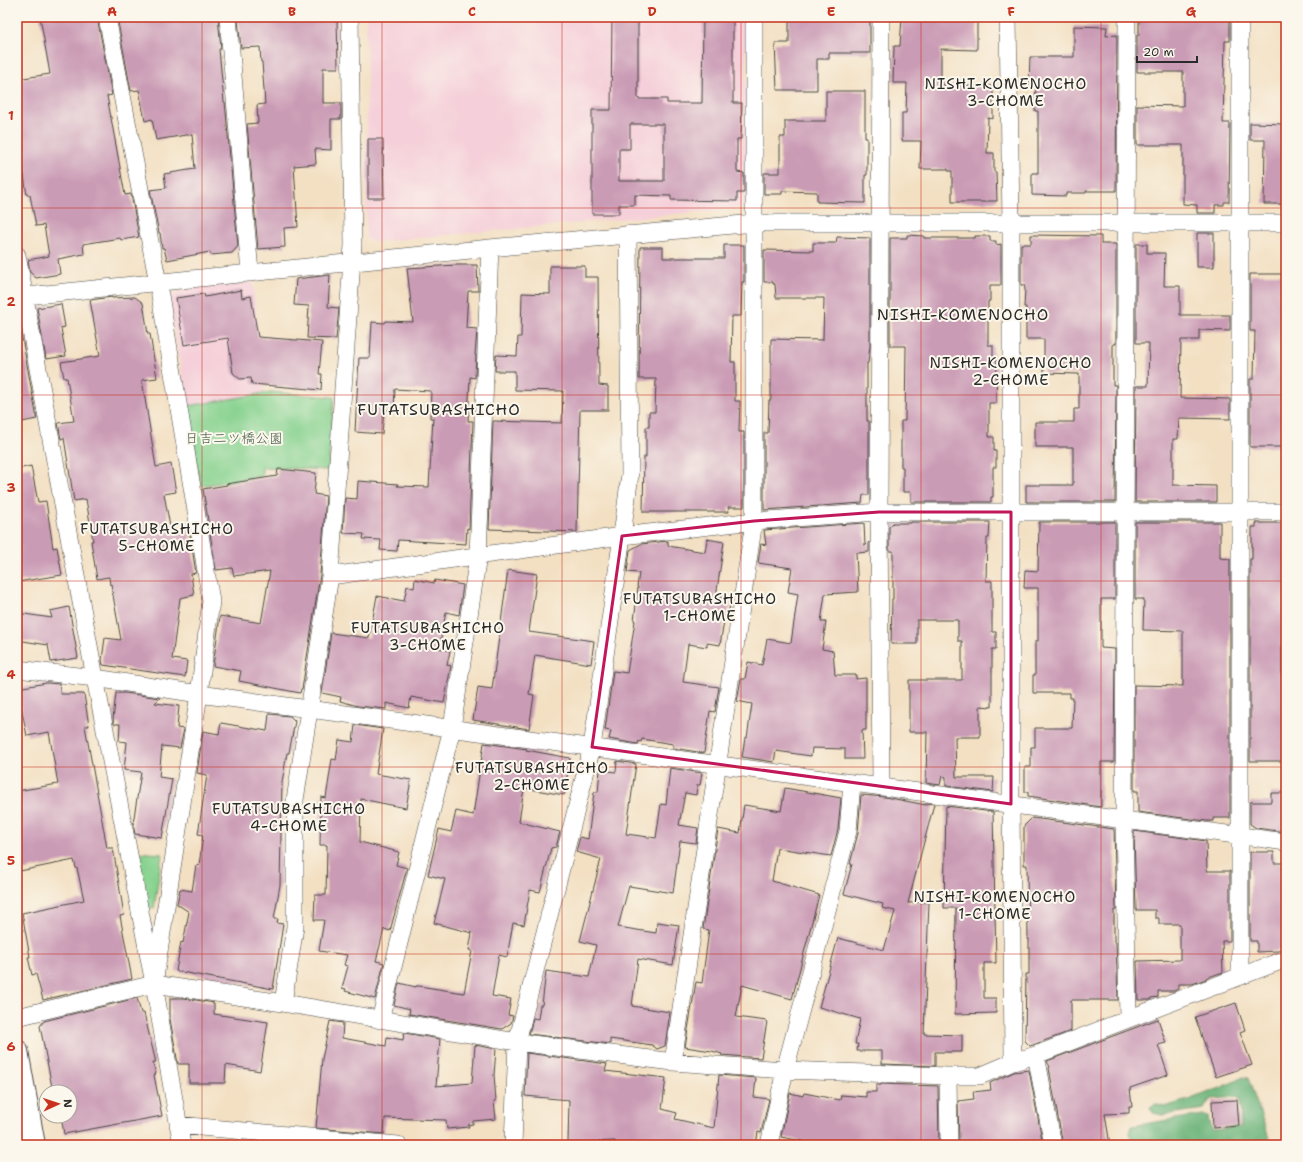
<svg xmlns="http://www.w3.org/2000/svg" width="1303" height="1162" viewBox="0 0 1303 1162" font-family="'Shantell Sans','Klee One',sans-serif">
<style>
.built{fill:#f5cfd9}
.green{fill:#87d28f;stroke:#597e5d}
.forest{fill:#6db47a;stroke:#4c7052}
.building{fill:#ca9bb5;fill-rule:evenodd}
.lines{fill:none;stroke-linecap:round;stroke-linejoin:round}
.minor-casing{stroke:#494642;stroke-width:18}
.tertiary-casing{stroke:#494642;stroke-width:24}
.minor{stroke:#fff;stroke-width:17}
.tertiary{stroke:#fff;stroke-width:22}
.marked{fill:none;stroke:#c2185b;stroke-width:3;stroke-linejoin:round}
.grid{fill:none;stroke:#c8321e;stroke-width:1;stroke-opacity:0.55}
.labels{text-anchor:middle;stroke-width:4;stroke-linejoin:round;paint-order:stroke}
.park-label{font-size:14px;fill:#475d49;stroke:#fbf7ec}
.neighbourhood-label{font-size:15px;letter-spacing:1px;fill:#2b2b2b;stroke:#fbf7ec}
.quarter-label{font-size:16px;letter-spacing:1px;fill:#2b2b2b;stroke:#fbf7ec}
.neatline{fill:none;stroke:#c8321e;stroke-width:1.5}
.grid-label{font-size:13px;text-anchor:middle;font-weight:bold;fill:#c8321e}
</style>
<rect width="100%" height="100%" fill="#fbf7ec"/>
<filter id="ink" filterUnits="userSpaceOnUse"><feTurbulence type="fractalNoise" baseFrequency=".025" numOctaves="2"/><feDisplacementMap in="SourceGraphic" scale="8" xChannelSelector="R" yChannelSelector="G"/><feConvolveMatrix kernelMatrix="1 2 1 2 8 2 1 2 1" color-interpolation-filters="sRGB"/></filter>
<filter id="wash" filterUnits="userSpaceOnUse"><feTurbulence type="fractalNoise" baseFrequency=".012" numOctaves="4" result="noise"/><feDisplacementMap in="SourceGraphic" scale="16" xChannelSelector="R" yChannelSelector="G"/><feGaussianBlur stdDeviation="0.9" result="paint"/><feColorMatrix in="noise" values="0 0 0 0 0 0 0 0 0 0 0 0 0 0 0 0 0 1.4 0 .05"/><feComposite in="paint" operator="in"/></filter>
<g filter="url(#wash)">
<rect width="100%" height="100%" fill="#f3e0c3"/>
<!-- built -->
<path class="built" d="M366 17H746V204L741 208 373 242 366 238 367 78Z
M253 282 264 393 188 406 168 299 182 289Z"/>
<!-- green -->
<path class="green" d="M271 392 334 397 328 470 262 467V476L200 486 188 406Z
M134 852 162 854 154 908 143 906Z"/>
<!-- forest -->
<path class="forest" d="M1243 1077 1248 1078 1269 1138C1259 1149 1227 1145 1212 1145L1210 1142 1175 1145H1134L1130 1133 1132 1126 1156 1122 1203 1115 1208 1117 1210 1126 1214 1130 1241 1127 1240 1100 1238 1097 1212 1099 1208 1102 1204 1109 1163 1115 1153 1113 1150 1107 1155 1104 1164 1107 1188 1100 1223 1087Z"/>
<g id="blocks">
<!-- building -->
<path class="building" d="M40 17H97L112 95 107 96 125 195 131 194 139 237 121 240 120 238 83 244 84 254 58 259 60 274 36 278 30 272 28 260 49 256 44 225 36 226 30 195H27L17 132V79L50 74Z
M117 17H218L221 49H219L224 102H225L238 246 232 253 211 255 210 252 167 260 164 248H162L160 233H159L150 190 166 188 164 174 195 169 192 134 156 140 152 119 145 121 139 90 131 91Z
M256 17H337L338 68H323V103H341V119H331V150L315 149 316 164 294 166 298 227 284 228 285 247 258 249 247 124 258 123 257 105 265 104 262 62H261L260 47 241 48 238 20 256 19Z
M612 17H638V99H667V103H702L703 17H733V103H742L741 139H737V172L744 173V193H737V201L671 200V196L635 195V205H619V214H592V110H611ZM630 124H664V181H619V149H630Z
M789 17H870V53H829V59H817V90H777L775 43H789Z
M902 17H977V50L941 49V85L993 86V119L988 118 987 153H994V172H996L997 201H987V202H952V171H948V169H920L921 141H902V113H906L907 83H893L894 46H900Z
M1144 17H1230V41H1225L1223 123H1230L1229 202H1224V205H1215V213H1197V205L1183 204V145H1137V105L1183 106V72H1137V35H1139V19H1144Z
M1074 26 1107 27 1106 36 1117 35 1116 191H1086V193H1066V196L1032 195V173H1038V111H1035L1036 85H1029L1030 57H1074Z
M826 91H865V138H867V175H865V203L817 202V192L782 191V194H764V173H780V137H785V121H826Z
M1250 123 1286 124V204H1264L1265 140H1250Z
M368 139H383L384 198H368Z
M1197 233H1214V267H1197Z
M907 235 924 236V238H975V236H990V241H996V245L1001 244V285H990V301H988V345H993V359H997L996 403H989V437H994V451H996V467H993V497H991V502H911V492H903V467H901V421H905L906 346H890V238H907Z
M1031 235 1101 236V244H1116V344H1113V385H1116L1115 502H1026V485H1073V447H1035V422H1074V409H1079V374L1044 373V339H1026V307H1024L1025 289 1024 285H1021V244H1031Z
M837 237 870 238V346L868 363H867V421H869V495H863L862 503 764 510V433H768L769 400H771V339L823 340 824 298H776L775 284H773V282H764V250L813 251V243H836Z
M1136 244H1147V253H1165L1164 286H1180V315H1230V331L1199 330V340H1181L1180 398 1230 399V419L1179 418 1178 439H1173V485L1216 486V502H1135L1136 386H1148L1149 343H1136Z
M724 245H744V282H742L741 316H732L731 362H735V401H740L739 432H744V507H728L729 512H643L644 457H646V427H649V412H655L656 379H639L640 247H663V258H724Z
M457 265H477L478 291H468L466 328 477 329 475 355H476L475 378 470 377 468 421H473L469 529 467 528 466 544 398 540 397 551 380 550 381 540 363 539 364 534 343 533 345 498 357 499 358 481 398 484 397 486 429 487 433 418H430L431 391 395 389 394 410H384L382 434 355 432 359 358H370L372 322 385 323 386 321 413 322 407 268Z
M550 266H585V277H598L599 385 608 386V410H580L577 532 489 529 493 421 562 423 563 391 515 390V371H495L496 355 517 356 518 337H521L522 293 550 294Z
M1250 274H1286V371H1285V409H1286V430H1285V447H1250V379H1254L1255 331H1250Z
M330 275 328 307 339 308 336 339 307 338 309 306 294 305 296 279Z
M241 290 242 298 251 296 258 337 322 342 319 374H322L321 390 252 384 251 378 240 379 233 373 228 338 184 345 176 298 204 294 205 297Z
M112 297V298L135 297 143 303 148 334H150L157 378 142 380 156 467 171 464 176 492 164 494 171 532 189 529 196 573 191 574 194 595 180 598 172 659 187 661 185 677 103 665 102 660 105 638 121 640 111 584 110 585 109 577 97 579 91 541H93L86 499 74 501 64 438 61 439 58 423 74 421 67 378H64L61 362 100 356 90 300Z
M61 304 65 327 61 328 66 356 46 359 37 308Z
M17 311 37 419 17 423Z
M31 466 38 502 46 501 53 548 57 547 62 575 17 582V469Z
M278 469 316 473 314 494 326 496 320 575 302 689H301L300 693 239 681 241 671 213 666 220 616 261 623 270 571 234 576 232 568 216 570 203 489 227 485 226 484 277 476Z
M911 522H990L989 538H987L986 581H992V632H996V649H992V707L980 706V737H955L956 777H994L993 792 946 786V777L942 776 940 785 926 783 927 732H909V680H962V641H958V620H917V644H891L892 599H893V551H889V527L893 523H911Z
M1039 522H1115V599H1101V648L1115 649 1114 762H1101V807L1028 796V792H1025V767H1031V747H1035V728H1072L1073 698H1070V693H1033V675H1035V641H1038V588H1024L1025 570 1038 571Z
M1135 522H1220V558L1230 559V818H1213V821H1206L1138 812V791H1134V685L1183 686V631L1143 630 1144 599H1135Z
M864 523 865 546 869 542V552L856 553 858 592 825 594 821 622H826L822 649 833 651 835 675H856V679L866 678V730H862L863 759H845V749L812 748 811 756 776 751 774 762 742 757 745 738H747L752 704 737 701 741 679H745L748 662 762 665 767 639 791 643 798 594 788 592 792 568 758 563 761 544 766 545 764 530Z
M1256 523H1286V640H1282V682H1286V761H1250V559H1252V527H1256Z
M707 539 724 542 716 597 731 599 728 615H725L720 645 707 643V647L688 644 683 682 719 687 715 712 710 711 704 753 673 748V744L642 739 641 742 639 741 638 744 609 739 611 731 605 730 613 671 627 673 635 621H634L638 587H637L639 573 627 572 630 550 641 544 668 541V546L705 552Z
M508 570 537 574 529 632 594 641 591 664 535 655 529 694 534 695 529 729 473 720 478 687 492 689Z
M415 579 434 583 435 580 463 585 459 615 446 612 439 648 450 651 447 665 451 666 444 703 411 697 409 708 386 703V709L358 706 340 701 341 697 322 693 331 633 369 638 377 596 404 601 407 586 414 588Z
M69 607 78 658 51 662 48 645 17 640V613L52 618 50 611Z
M47 683 59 684 61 694H84L89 726H85L107 848H113L124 915 120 916 132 979 43 1000 36 974 32 975 28 957H30L22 913 84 900 77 868H76L74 860 20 871 17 858V791L58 784 49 732 27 736 21 706H17V688Z
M116 693H125L160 698 155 703 179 706 177 728 184 729 180 748 162 746 159 777 172 779 162 838 135 834 133 824 141 772 124 770 127 742 119 741 120 724H114L113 720Z
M269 714 290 716 295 721 289 753H287L282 782 280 885 274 919H278L277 923 283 924 273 989 176 971 181 942 183 943 189 912 177 904 180 889 192 891 196 865 199 866 203 835 198 834 207 775 197 773 203 731 219 734 221 723 267 731Z
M355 725 383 729 376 774 411 780 406 808 361 799 360 842 399 852 396 865 407 868 390 931 384 929 376 961 384 963 375 999 345 991 346 989 342 988 348 966 344 965 347 955 319 951 324 920H314L315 895H326L327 845H320L321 797 326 798 332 759 336 760 339 740 353 742Z
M484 743 527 749 526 750 570 758 564 795 524 788 519 822 560 832 556 847 551 848 540 892 530 890 524 925 513 923 507 957 499 955 492 996 511 999 508 1015 513 1016 511 1023 502 1029 409 1014 410 1009 394 1005 399 983 416 987V986H419L464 993 472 951 469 950 472 933 434 923 445 879 428 875 439 829 451 832 456 811 473 815Z
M617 761 636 764 626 834 656 838 661 804 666 805 670 768 702 773 700 785H697L696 795 685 793 679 825 698 828 696 843 680 841 673 893 629 886 618 927 656 933 657 922 679 925 673 965 638 959 632 1006 670 1012 665 1046 657 1049 652 1045 610 1039V1044L529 1034 533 1018 538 1019 540 1005H542L546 971 589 977 596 945 580 941 601 859 576 852 580 837 588 839 594 792H598L600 770 616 772Z
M785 788 841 798 838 829 831 856 777 848 772 881 819 895 792 999 742 985 736 1017 767 1021 761 1058 721 1055 722 1054 712 1051 685 1047 696 982 702 983 709 930 703 929 718 829 740 833 744 805 781 811Z
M1271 793H1286V832L1256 828 1250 824V802H1271Z
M861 795 885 797 926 805V803L934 804 908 903 929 902 924 1034 962 1035V1052H935V1066L882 1064V1051H857L858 1044H855L860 1019 819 1007 838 938 884 950 895 911 882 908 883 904 844 894 852 864H850L858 833Z
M946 806 993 812 996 963H984V998H996V1013L955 1014 956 908H944Z
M1032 818 1114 829 1116 910H1114V942H1116L1118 1000H1071V1031L1030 1046 1025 1041 1026 974H1029V939H1028L1027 865H1024V826Z
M1134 831 1206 841 1207 871H1230V941H1222L1223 972 1206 978V979L1192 984H1178V989L1174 991H1158V997L1151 998V1000H1138L1137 961 1180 960V924H1159V918H1155V910H1136Z
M1250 852H1274V863H1286V949L1278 951 1257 952V941H1250Z
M137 998 141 1013H144L156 1063H153L156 1074 154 1075 162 1116 64 1134 61 1116H70V1092H57L56 1086 52 1087 40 1026 44 1021Z
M170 998H184L214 1003V1014L268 1022 260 1071 226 1065 225 1083H189V1064H178L170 1019Z
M1236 1003 1245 1030 1240 1032 1252 1065 1216 1077 1195 1017Z
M1158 1019 1166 1043 1158 1045 1168 1075 1130 1088 1132 1107H1129V1113L1105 1114 1110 1145H1063L1049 1068 1050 1067 1047 1061Z
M330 1021 343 1023 342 1038 386 1046 387 1037 403 1040 404 1033 440 1039 436 1086 472 1083 475 1045 496 1049 494 1075 496 1101H494L496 1119 473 1121V1124L468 1125 469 1127 447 1129 446 1120 385 1118 384 1134 316 1128 322 1059Z
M527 1053 607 1064 605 1071 666 1078 662 1109 677 1113 675 1119 714 1128 719 1075 756 1078 754 1097 769 1099 761 1133 758 1132 756 1145H615V1141L568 1143 569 1100 525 1096Z
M1029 1070 1043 1145H959L958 1101 974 1099 973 1092 991 1090 990 1083 1014 1072Z
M881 1084 938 1086 939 1145H823L781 1137 790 1093 803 1096 804 1093 840 1100 841 1095 866 1097V1092H876V1085H881Z
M1237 1100 1239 1126 1213 1128 1212 1101Z"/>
</g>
</g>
<g filter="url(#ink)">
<use href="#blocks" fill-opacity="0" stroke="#494642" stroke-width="1"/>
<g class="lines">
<!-- minor casing -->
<g class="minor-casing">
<path id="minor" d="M107 17 158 283 211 601 199 694 154 984
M228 17 250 273
M881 17 879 512 881 787
M1008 17 1011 223V804L1013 1062
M1127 17 1124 820 1128 1019
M1240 17V976
M17 255 95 678 154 984 182 1145
M17 297 490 248 754 223H1286
M330 576 622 536 754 521 879 512H1286
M17 669 95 678 199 694 1286 842
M283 1003 295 927V800L330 576 353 245 350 17
M17 1017 154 984 283 1003 517 1042 673 1062 785 1070 948 1076H980L1013 1062 1036 1055 1128 1019 1286 959
M380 1020 452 728 478 556 490 248
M1036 1055 1053 1145
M673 1062 754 521V17
M948 1076 949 1145
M178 1125 398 1145
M513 1145 517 1042 592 747 622 536 630 474 628 234
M769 1145 785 1070 848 831 852 783"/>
</g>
<!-- tertiary casing -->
<g class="tertiary-casing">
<path id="tertiary" d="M17 1051 34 1145"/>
</g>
<!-- minor -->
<use href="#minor" class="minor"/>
<!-- tertiary -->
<use href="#tertiary" class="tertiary"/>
</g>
</g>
<!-- marked area -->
<path class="marked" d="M879 512H1011V804L592 747 622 536 754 521Z"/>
<!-- grid -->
<path class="grid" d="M202 17V1145M382 17V1145M562 17V1145M741 17V1145M921 17V1145M1101 17V1145M17 208H1286M17 395H1286M17 581H1286M17 767H1286M17 954H1286"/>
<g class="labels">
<!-- park labels -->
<g class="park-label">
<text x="234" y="443">日吉二ツ橋公園</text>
</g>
<!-- neighbourhood labels -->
<g class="neighbourhood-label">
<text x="1006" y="89">NISHI-KOMENOCHO<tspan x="1006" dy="17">3-CHOME</tspan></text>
<text x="1011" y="368">NISHI-KOMENOCHO<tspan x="1011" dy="17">2-CHOME</tspan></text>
<text x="157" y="534">FUTATSUBASHICHO<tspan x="157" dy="17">5-CHOME</tspan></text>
<text x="700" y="604">FUTATSUBASHICHO<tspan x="700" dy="17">1-CHOME</tspan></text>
<text x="428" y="633">FUTATSUBASHICHO<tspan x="428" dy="17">3-CHOME</tspan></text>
<text x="532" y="773">FUTATSUBASHICHO<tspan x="532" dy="17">2-CHOME</tspan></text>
<text x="289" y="814">FUTATSUBASHICHO<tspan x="289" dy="17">4-CHOME</tspan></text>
<text x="995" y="902">NISHI-KOMENOCHO<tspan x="995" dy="17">1-CHOME</tspan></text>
</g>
<!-- quarter labels -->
<g class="quarter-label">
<text x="963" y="320">NISHI-KOMENOCHO</text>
<text x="439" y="415">FUTATSUBASHICHO</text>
</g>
</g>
<!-- margin -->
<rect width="1303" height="1162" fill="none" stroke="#fbf7ec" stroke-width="44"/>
<!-- north arrow -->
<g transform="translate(58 1104) rotate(87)"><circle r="19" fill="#fbf7ec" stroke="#a8a59f"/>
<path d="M0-3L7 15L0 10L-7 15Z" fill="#c8321e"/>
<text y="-6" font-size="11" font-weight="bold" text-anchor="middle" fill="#2b2b2b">N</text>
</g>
<!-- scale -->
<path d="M1137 56v6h60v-6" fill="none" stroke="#2b2b2b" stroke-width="2"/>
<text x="1143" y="56" font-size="12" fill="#2b2b2b" stroke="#fbf7ec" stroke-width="3" paint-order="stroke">20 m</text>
<rect x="22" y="22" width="1259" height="1118" class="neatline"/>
<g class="grid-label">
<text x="112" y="16">A</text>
<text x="292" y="16">B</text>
<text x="472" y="16">C</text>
<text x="652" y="16">D</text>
<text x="831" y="16">E</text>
<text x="1011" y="16">F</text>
<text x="1191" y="16">G</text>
<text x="11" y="120">1</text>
<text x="11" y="306">2</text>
<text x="11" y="492">3</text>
<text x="11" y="679">4</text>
<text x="11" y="865">5</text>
<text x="11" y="1051">6</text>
</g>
</svg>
